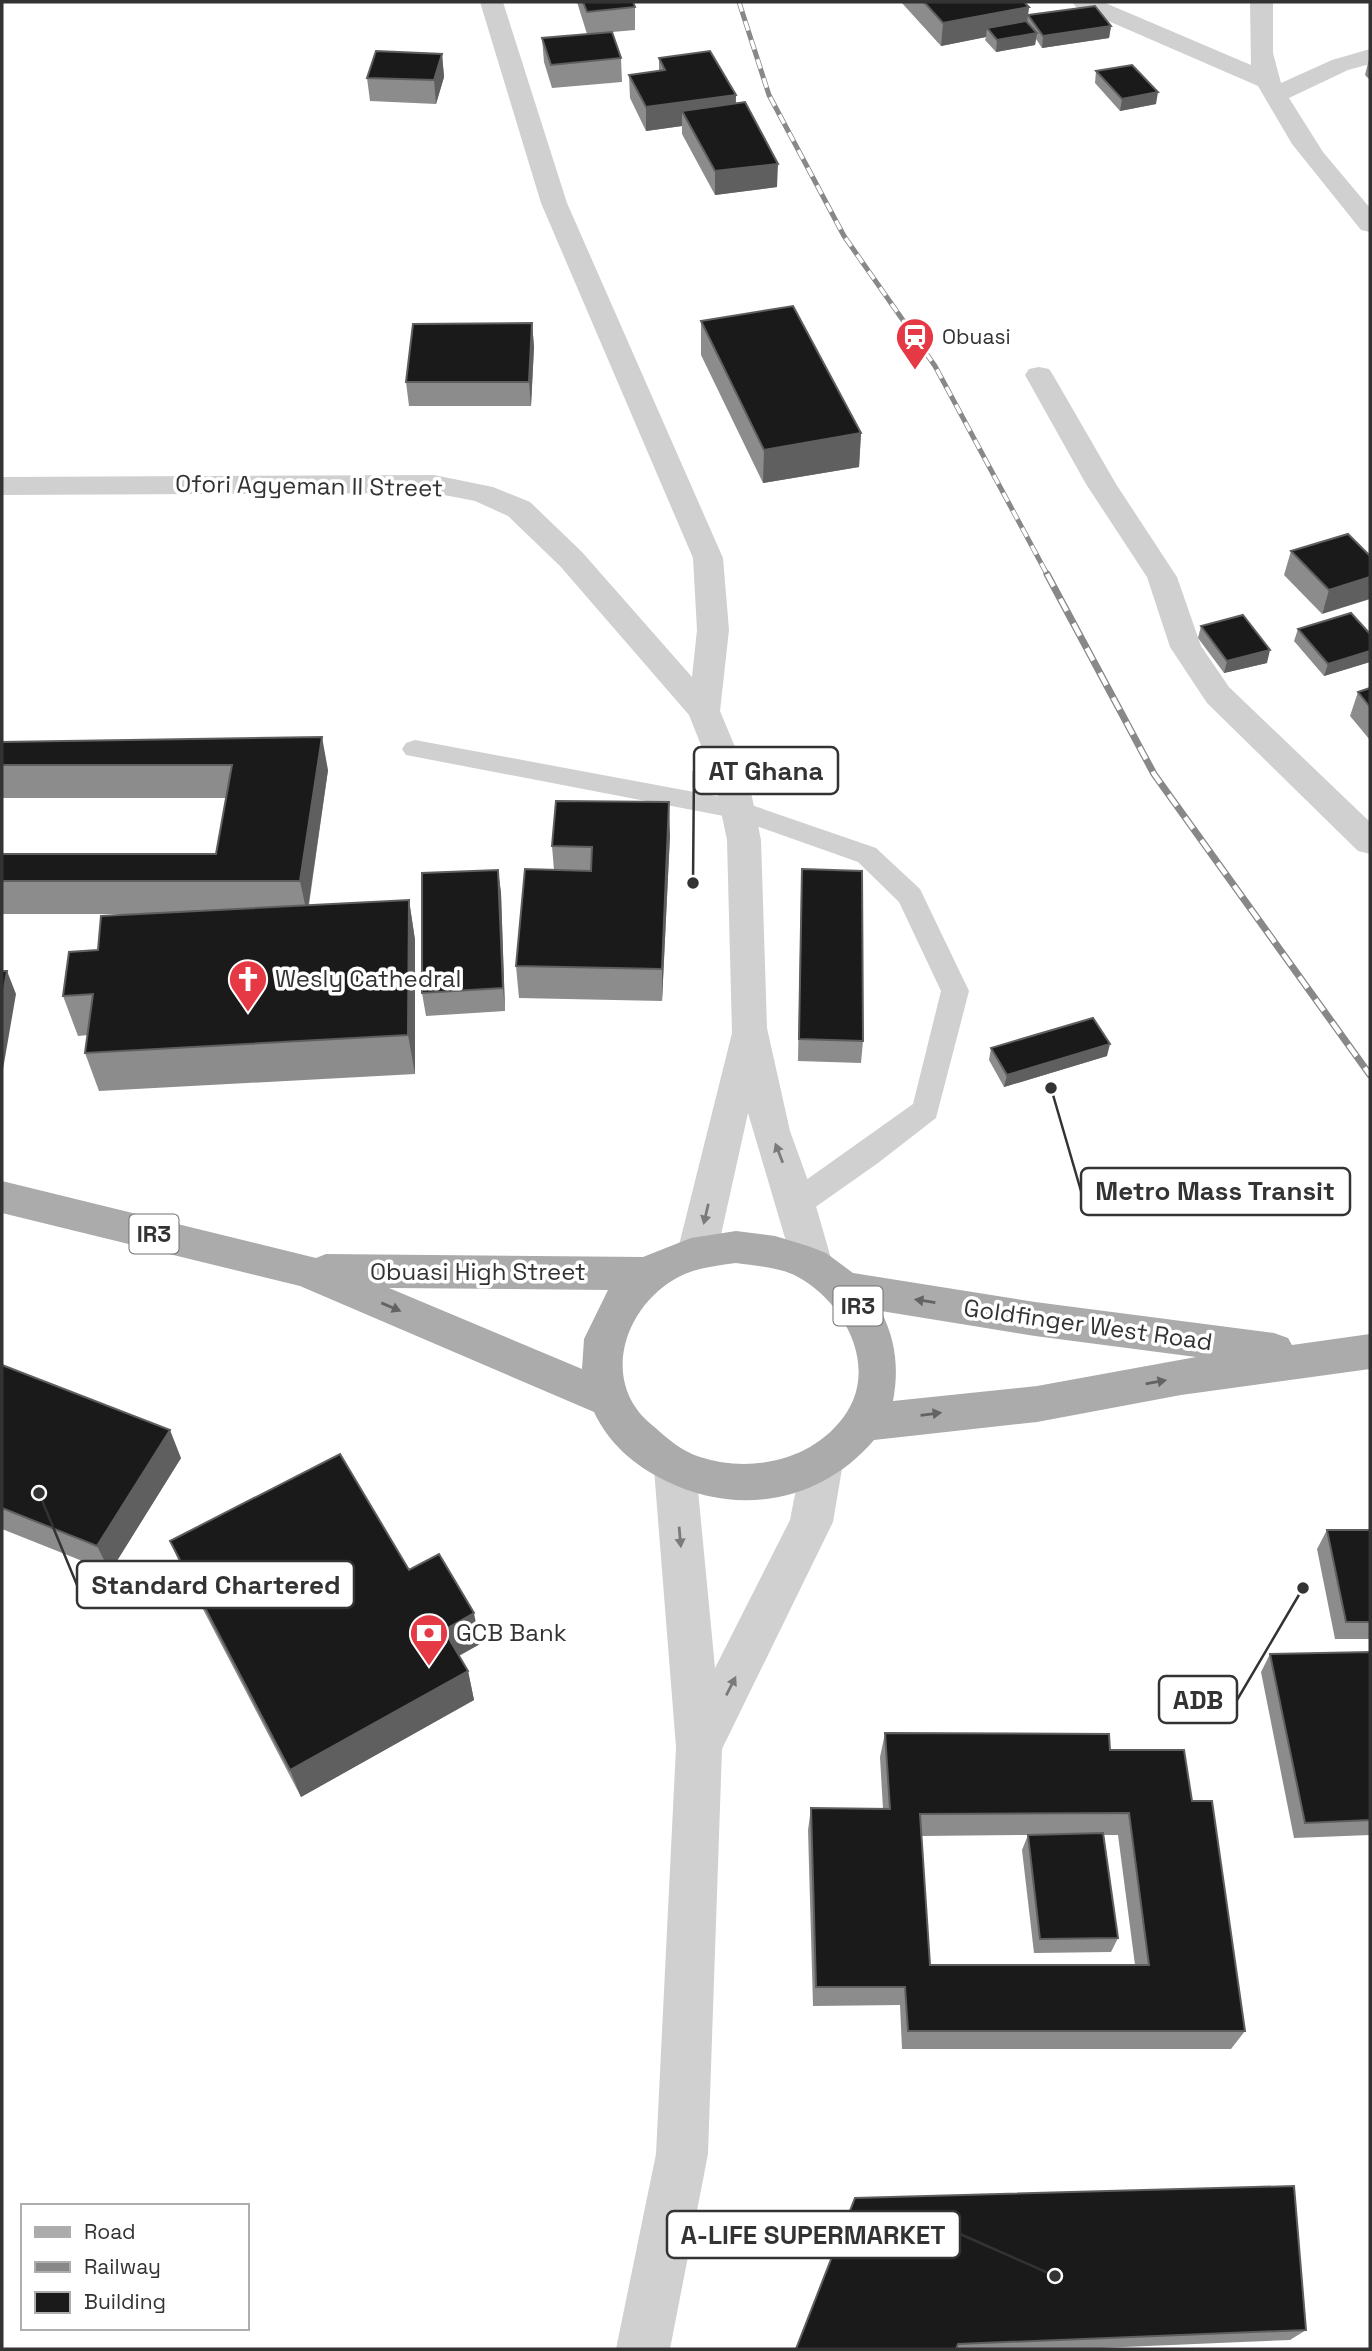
<svg xmlns="http://www.w3.org/2000/svg" width="1372" height="2351" viewBox="0 0 1372 2351" font-family="'Space Grotesk',sans-serif">
<style>
.lines{fill:none;stroke-linecap:round;stroke-linejoin:round}
.lane{fill:#d0d0d0;fill-rule:evenodd}
.street{fill:#d0d0d0;fill-rule:evenodd}
.primary{fill:#ababab;fill-rule:evenodd}
.rail-far1-casing{stroke:#888;stroke-width:5}
.rail-casing{stroke:#888;stroke-width:7}
.rail-far1{stroke:#fff;stroke-width:3.5;stroke-dasharray:10;stroke-linecap:butt}
.rail{stroke:#fff;stroke-width:4.5;stroke-dasharray:14;stroke-linecap:butt}
.wall{fill:#8c8c8c;fill-rule:evenodd}
.shaded-wall{fill:#5f5f5f}
.building{fill:#1a1a1a;stroke:#5f5f5f;stroke-width:2;fill-rule:evenodd}
.oneway{fill:#7a7a7a}
.oneway2{fill:#636363}
.labels{text-anchor:middle;stroke-width:7;stroke-linejoin:round;paint-order:stroke}
.far-poi-label{font-size:21px;fill:#333;stroke:#fff;text-anchor:start}
.shield{fill:#fff;stroke:#707070;stroke-width:2}
.shield-label{font-size:23px;font-weight:bold;fill:#333}
.street-label{font-size:24px;fill:#333;stroke:#fff}
.poi-label{font-size:24px;fill:#333;stroke:#fff;text-anchor:start}
.leader{fill:none;stroke:#333;stroke-width:2.5}
.callout-dot{fill:#333;stroke:#fff;stroke-width:2.5}
.callout{fill:#fff;stroke:#333;stroke-width:2.5}
.callout-label{font-size:26px;text-anchor:middle;font-weight:bold;fill:#333}
</style>
<rect width="100%" height="100%" fill="#fff"/>
<g class="lines">
<!-- lane -->
<path class="lane" d="M415 740 737 800 876 848 920 889 969 991 936 1118 878 1163 807 1213 796 1216 785 1213 781 1204 785 1195 913 1104 941 991 899 902 858 862 734 818 406 755 402 749 406 743Z"/>
<!-- street -->
<path class="street" d="M480 2H503L567 203 723 558 729 630 720 711 748 778 761 840 767 1028 790 1131 811 1189 833 1265 827 1277 813 1282 799 1277 793 1265 748 1113 717 1253 711 1265 697 1269 683 1265 677 1253 732 1033 727 840 714 778 689 715 560 566 508 516 475 501 434 493 2 495V477L434 475 493 487 530 502 582 552 692 677 697 630 693 558 541 203Z
M1072 2H1103L1251 65 1250 2H1273V53L1281 83 1332 60 1370 49V64L1348 70 1289 98 1323 152 1370 208V232L1361 230 1292 144 1258 86 1076 7Z
M1039 367 1049 369 1053 375 1116 484 1177 577 1201 646 1229 687 1370 822V854L1358 851 1207 703 1170 647 1147 577 1086 484 1025 375 1029 369Z
M822 1444 837 1450 843 1463 833 1522 722 1749 708 2154 670 2349H616L656 2154 676 1747 654 1469 660 1456 675 1450 690 1456 696 1469 715 1668 790 1520 801 1463 807 1450Z"/>
<!-- primary -->
<path class="primary" d="M2 1181 316 1258 326 1254 643 1257 691 1238 736 1231 775 1236 808 1246 826 1253 853 1273 1035 1302 1274 1333 1288 1338 1292 1345 1370 1334V1369L1181 1395 1037 1422 874 1440C821 1502 739 1517 666 1481 635 1466 609 1444 594 1412L300 1286 2 1213ZM736 1263C756 1266 780 1267 798 1277 842 1301 878 1363 847 1412 816 1460 752 1474 700 1457 681 1451 667 1438 652 1425 600 1383 623 1309 675 1279 693 1268 715 1266 736 1263ZM389 1288 608 1290 584 1339 582 1369ZM881 1311 1035 1336 1196 1357 1037 1386 893 1401C899 1369 896 1341 881 1311Z"/>
<!-- rail-far1 casing -->
<g class="rail-far1-casing">
<path id="rail-far1" d="M739 2 769 95 844 236 935 366 1048 576"/>
</g>
<!-- rail casing -->
<g class="rail-casing">
<path id="rail" d="M1047 574 1154 774 1370 1075"/>
</g>
<!-- rail-far1 -->
<use href="#rail-far1" class="rail-far1"/>
<!-- rail -->
<use href="#rail" class="rail"/>
</g>
<!-- wall -->
<path class="wall" d="M577 2H633L635 7V30L612 32 621 58 622 82 552 88 544 62 542 38 587 34Z
M901 2H1024L1029 7 1027 23 1028 15 1111 26 1109 38 1042 48 1036 39 1035 45 996 52 985 40 986 37 941 46Z
M442 54 444 77 436 104 370 101 367 78Z
M1370 55V80L1365 75Z
M659 58 736 95V103L777 187 715 195 682 134V126L646 131 630 98 629 75 659 71Z
M1096 71 1156 104 1120 111 1095 83Z
M701 321 861 433 859 467 763 483 701 355Z
M532 323 534 347 531 406H409L406 382Z
M1348 534 1322 614 1284 575 1291 551Z
M1201 626 1267 663 1224 673 1198 638Z
M1298 629 1370 634V662L1324 676 1294 641Z
M1370 688V740L1350 716 1358 692Z
M2 742 328 770 309 905 409 900 415 940V1074L99 1091 85 1053 88 1035 78 1036 63 996 98 950 145 914H2V854H216L226 798H2Z
M670 835 662 1001 519 998 516 966 554 870 552 846Z
M802 869 863 1041 861 1063 798 1061 801 893Z
M498 870 501 893 505 1011 426 1016 422 993Z
M991 1048 1107 1056 1004 1087 989 1060Z
M2 1365 181 1458 110 1572 2 1529Z
M1327 1530H1370V1639H1335L1317 1549Z
M170 1541 409 1570 480 1644 459 1656 468 1671 474 1700 301 1797 184 1573Z
M1370 1652V1835L1294 1838 1261 1672 1270 1654Z
M885 1733 1110 1750 1192 1801 1245 2031 1231 2049H902L900 2005 813 2006 808 1830 811 1808 883 1809 880 1757ZM1028 1835 1022 1850 1034 1953 1111 1952 1118 1938 1104 1835H1118L1135 1965H930L921 1836Z
M1306 2330 1290 2340 1077 2349H796Z"/>
<!-- shaded-wall -->
<path class="shaded-wall" d="M1029 7 1026 30 987 28 986 37 941 46 943 23Z
M1111 26 1109 38 1042 48 1043 36Z
M1037 33 1035 45 996 52 997 40Z
M442 54 444 77 436 104 434 80Z
M1158 92 1156 104 1120 111 1122 99Z
M736 95 735 118 682 111V126L646 131V107Z
M778 164 777 187 715 195V171Z
M532 323 534 347 531 406 529 382Z
M861 433 859 467 763 483 764 450Z
M1370 577V599L1322 614 1329 590Z
M1270 650 1267 663 1224 673 1227 661Z
M1370 651V662L1324 676 1328 664Z
M322 737 328 770 307 914 300 881Z
M669 802 670 835 662 1001V969Z
M498 870 501 893 505 1011 503 988Z
M409 900 415 940V1074L408 1035Z
M7 971 16 994 2 1075V1001Z
M1110 1044 1107 1056 1004 1087 1007 1075Z
M170 1430 181 1458 110 1572 97 1546Z
M474 1613 480 1644 451 1660 444 1630Z
M468 1671 474 1700 301 1797 290 1770Z"/>
<!-- building -->
<path class="building" d="M583 2H633L635 7 587 12Z
M924 2H1024L1029 7 943 23Z
M1095 6 1111 26 1043 36 1028 15Z
M1026 21 1037 33 997 40 987 28Z
M612 32 621 58 551 65 542 38Z
M376 51 442 54 434 80 367 78Z
M710 51 736 95 646 107 629 75 665 70 659 58Z
M1132 65 1158 92 1122 99 1096 71Z
M745 102 778 164 715 171 682 111Z
M793 306 861 433 764 450 701 321Z
M532 323 529 382H406L413 324Z
M1348 534 1370 556V577L1329 590 1291 551Z
M1351 613 1370 634V651L1328 664 1298 629Z
M1243 615 1270 650 1227 661 1201 626Z
M1370 688V707L1358 692Z
M322 737 300 881H2V854H216L232 765H2V742Z
M556 801 669 802 662 969 516 966 525 869 591 871 592 847 552 846Z
M802 869 862 871 863 1041 799 1039Z
M498 870 503 988 422 993V873Z
M409 900 408 1035 85 1053 93 994 63 996 69 952 98 950 101 916Z
M2 971H7L2 1001Z
M1093 1018 1110 1044 1007 1075 991 1048Z
M2 1365 170 1430 97 1546 2 1508Z
M340 1454 409 1570 439 1554 474 1613 444 1630 468 1671 290 1770 170 1541Z
M1327 1530H1370V1622H1346Z
M1370 1652V1820L1305 1823 1270 1654Z
M885 1733 1109 1734 1110 1750H1184L1192 1801H1212L1245 2031H908L905 1987H816L811 1808 890 1809ZM1129 1813 1149 1965H930L920 1814Z
M1103 1833 1118 1938 1040 1939 1028 1835Z
M1294 2186 1306 2330 958 2344 956 2349H796L855 2198Z"/>
<!-- one-way arrows -->
<defs><path id="oneway-solid" d="M-6-.8H1V-3.2L6.5 0L1 3.2V.8H-6Z" transform="scale(1.75)"/></defs>
<g class="oneway">
<use href="#oneway-solid" transform="translate(779 1153) rotate(-111)"/>
<use href="#oneway-solid" transform="translate(706 1214) rotate(103)"/>
<use href="#oneway-solid" transform="translate(680 1537) rotate(85)"/>
<use href="#oneway-solid" transform="translate(731 1686) rotate(-63)"/>
</g>
<g class="oneway2">
<use href="#oneway-solid" transform="translate(925 1301) rotate(-171)"/>
<use href="#oneway-solid" transform="translate(391 1307) rotate(23)"/>
<use href="#oneway-solid" transform="translate(1156 1382) rotate(-10)"/>
<use href="#oneway-solid" transform="translate(931 1414) rotate(-7)"/>
</g>
<!-- icons -->
<defs>
<g id="station-pin" transform="scale(2.0125)"><path d="M0 17L-7.5 6A9.5 9.5 0 1 1 7.5 6Z" fill="#e63946" stroke="#fff"/><path d="M-3-6H3Q5-6 5-4V2Q5 4 3 4L4.5 6H3L1.5 4h-3L-3 6H-4.5L-3 4Q-5 4-5 2V-4Q-5-6-3-6ZM-3.5-4v3h7v-3ZM-3.5 1v1.5H-2V1ZM2 1v1.5H3.5V1Z" fill="#fff"/></g>
<g id="church-pin" transform="scale(2.0125)"><path d="M0 17L-7.5 6A9.5 9.5 0 1 1 7.5 6Z" fill="#e63946" stroke="#fff"/><path d="M-1.2-6h2.4v3.5h3.3v2.4h-3.3V6h-2.4V-.1h-3.3v-2.4h3.3Z" fill="#fff"/></g>
<g id="bank-pin" transform="scale(2.0125)"><path d="M0 17L-7.5 6A9.5 9.5 0 1 1 7.5 6Z" fill="#e63946" stroke="#fff"/><path d="M-6-4H6V4H-6ZM0-2.3a2.3 2.3 0 1 0 0 4.6a2.3 2.3 0 1 0 0-4.6Z" fill="#fff"/></g>
</defs>
<g fill-rule="evenodd">
<use href="#station-pin" x="915" y="337"/>
<use href="#church-pin" x="248" y="979"/>
<use href="#bank-pin" x="429" y="1633"/>
</g>
<g class="labels">
<!-- far-poi labels -->
<g class="far-poi-label">
<text x="942" y="344">Obuasi</text>
</g>
<!-- shield labels -->
<g class="shield">
<rect x="129.5" y="1214.5" width="49" height="39" rx="5"/>
<rect x="833.5" y="1286.5" width="49" height="39" rx="5"/>
</g>
<g class="shield-label">
<text x="154" y="1242">IR3</text>
<text x="858" y="1314">IR3</text>
</g>
<!-- street labels -->
<g class="street-label">
<text transform="translate(309 486) rotate(1)" y="8">Ofori Agyeman II Street</text>
<text x="478" y="1280">Obuasi High Street</text>
<text transform="translate(1088 1325) rotate(8)" y="8">Goldfinger West Road</text>
</g>
<!-- poi labels -->
<g class="poi-label">
<text x="275" y="987">Wesly Cathedral</text>
<text x="456" y="1641">GCB Bank</text>
</g>
</g>
<!-- callouts -->
<path class="leader" d="M693 883L694 771M1051 1088L1081 1191M39 1493L77 1585M1303 1588L1237 1700M1055 2276L960 2234"/>
<g class="callout-dot">
<circle cx="693" cy="883" r="7"/>
<circle cx="1051" cy="1088" r="7"/>
<circle cx="39" cy="1493" r="7"/>
<circle cx="1303" cy="1588" r="7"/>
<circle cx="1055" cy="2276" r="7"/>
</g>
<g class="callout">
<rect x="694" y="747" width="144" height="47" rx="7"/>
<rect x="1081" y="1168" width="269" height="47" rx="7"/>
<rect x="77" y="1561" width="277" height="47" rx="7"/>
<rect x="1159" y="1676" width="78" height="47" rx="7"/>
<rect x="667" y="2211" width="293" height="47" rx="7"/>
</g>
<g class="callout-label">
<text x="766" y="780">AT Ghana</text>
<text x="1215" y="1200">Metro Mass Transit</text>
<text x="216" y="1594">Standard Chartered</text>
<text x="1198" y="1709">ADB</text>
<text x="813" y="2244">A-LIFE SUPERMARKET</text>
</g>
<!-- border -->
<rect width="1372" height="2351" fill="none" stroke="#333333" stroke-width="7"/>
<!-- legend -->
<rect x="21" y="2204" width="228" height="126" fill="#ffffff" stroke="#adadad" stroke-width="2"/>
<rect x="35" y="2227" width="35" height="10" fill="#ababab" stroke="#adadad" stroke-width="2"/>
<text x="84" y="2239" font-size="21" fill="#333333">Road</text>
<rect x="35" y="2262" width="35" height="10" fill="#888888" stroke="#adadad" stroke-width="2"/>
<text x="84" y="2274" font-size="21" fill="#333333">Railway</text>
<rect x="35" y="2292" width="35" height="21" fill="#1a1a1a" stroke="#adadad" stroke-width="2"/>
<text x="84" y="2309" font-size="21" fill="#333333">Building</text>
</svg>
